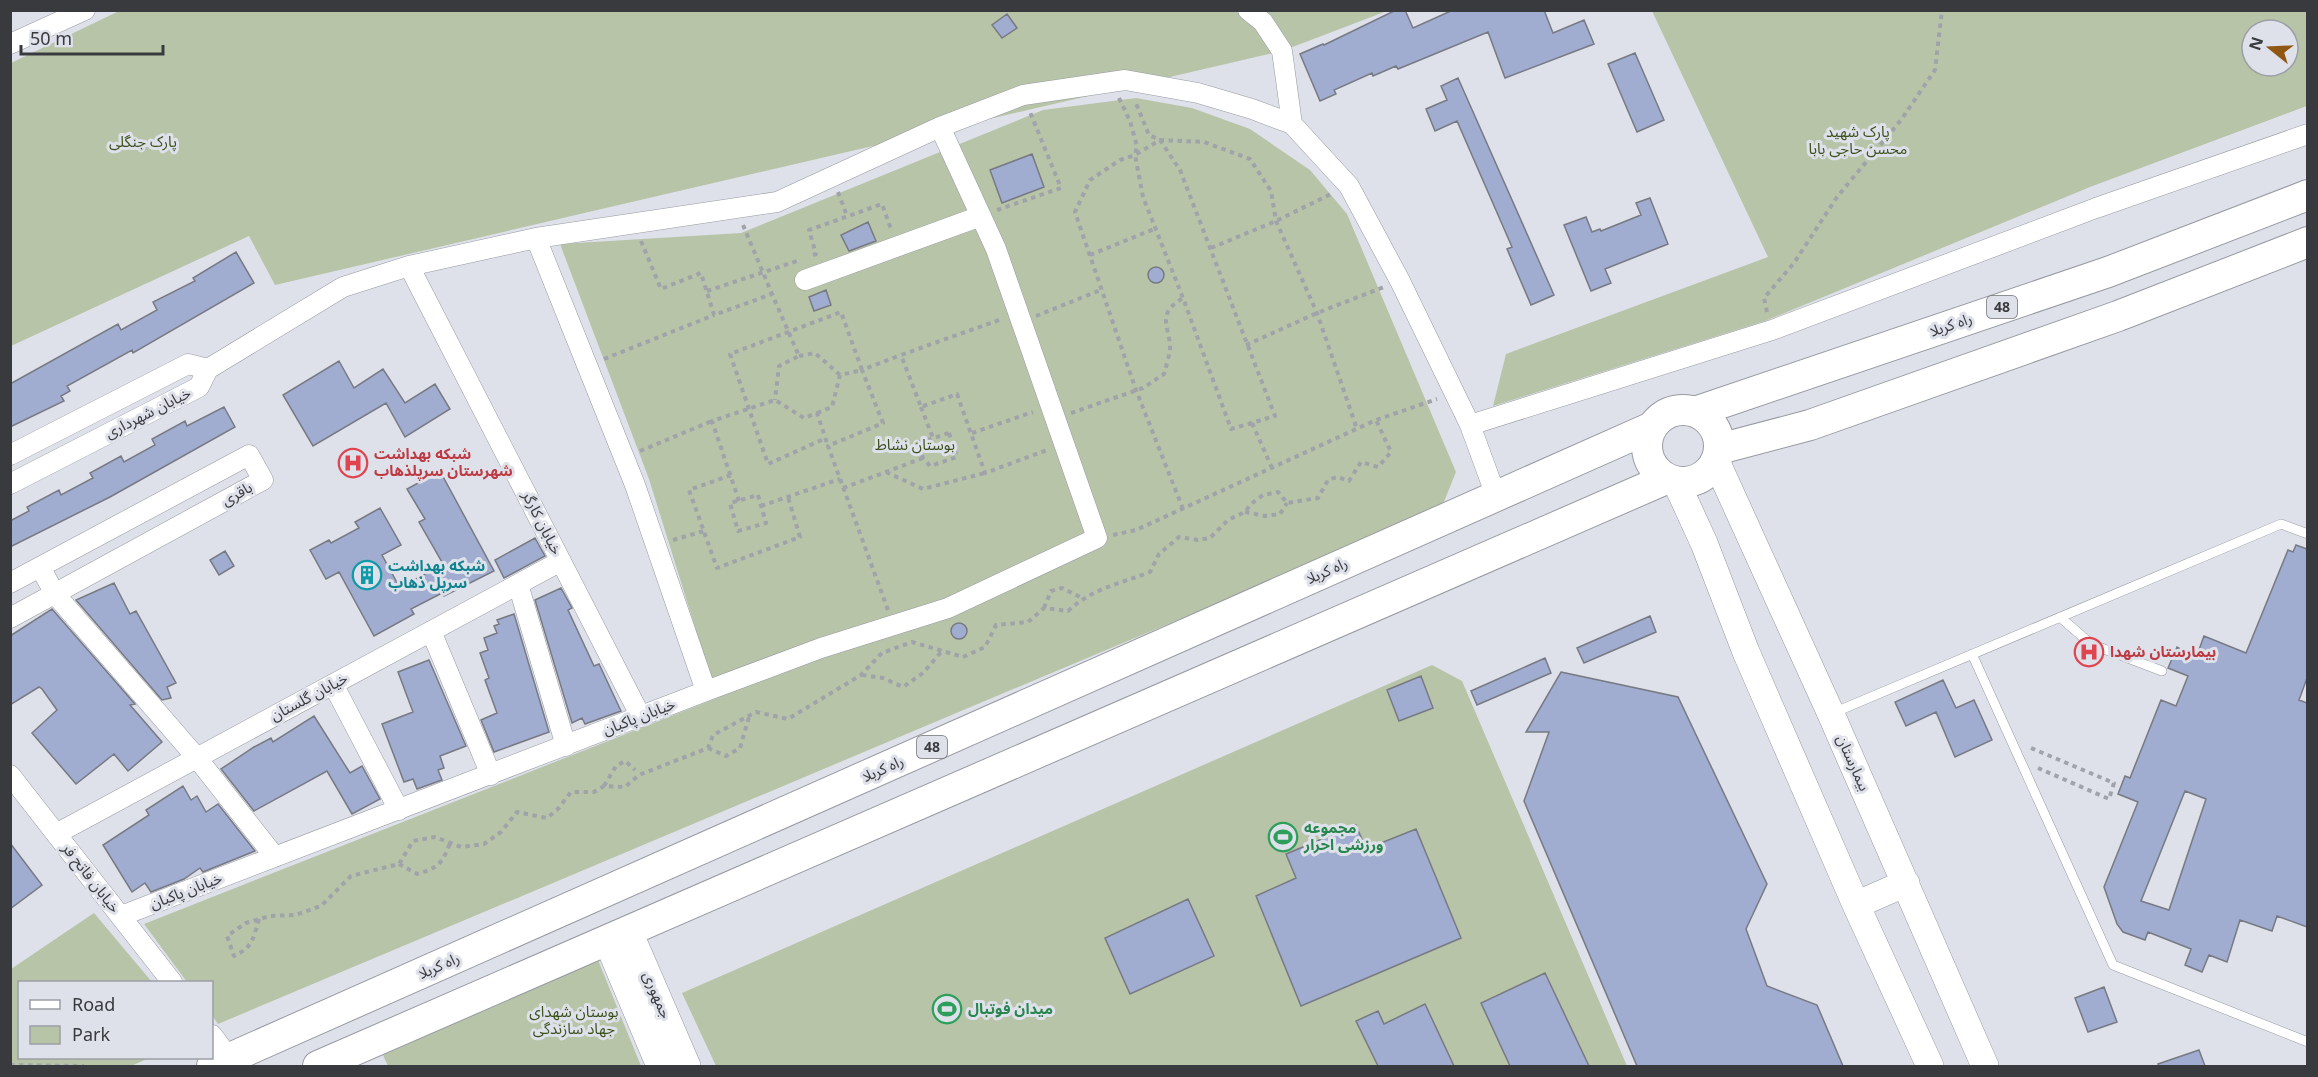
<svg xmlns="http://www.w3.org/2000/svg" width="2318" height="1077" viewBox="0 0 2318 1077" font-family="'Noto Sans','Noto Sans Arabic',sans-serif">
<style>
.green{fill:#b8c4a8;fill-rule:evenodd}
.building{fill:#a0acd0;stroke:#777a82;stroke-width:1.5;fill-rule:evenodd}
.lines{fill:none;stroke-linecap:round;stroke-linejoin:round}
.lane-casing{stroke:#979aa2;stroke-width:10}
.street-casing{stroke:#979aa2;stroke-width:21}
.secondary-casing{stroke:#979aa2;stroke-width:28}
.primary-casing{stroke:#979aa2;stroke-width:32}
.path{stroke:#a1a3aa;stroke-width:4;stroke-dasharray:4.5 4.5;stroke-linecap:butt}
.lane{stroke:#fff;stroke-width:9}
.street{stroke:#fff;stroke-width:20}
.secondary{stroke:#fff;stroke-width:27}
.primary{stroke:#fff;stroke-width:30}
.labels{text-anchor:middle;stroke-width:6;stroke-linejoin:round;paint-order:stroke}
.shield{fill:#dee1ea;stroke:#6a6c72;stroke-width:1.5}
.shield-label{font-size:14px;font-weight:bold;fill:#393a3e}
.park-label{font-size:15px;fill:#3b4f19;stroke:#dee1ea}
.street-label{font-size:15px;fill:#393a3e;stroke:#dee1ea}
.health-label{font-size:15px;font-weight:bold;fill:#be3a42;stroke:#dee1ea;text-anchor:start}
.culture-label{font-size:15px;font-weight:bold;fill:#0d838f;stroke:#dee1ea;text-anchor:start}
.leisure-label{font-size:15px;font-weight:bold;fill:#27864d;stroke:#dee1ea;text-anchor:start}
</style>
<rect width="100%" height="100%" fill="#dee1ea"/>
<!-- green -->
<path class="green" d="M119 11H1387L1282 51 275 285 249 236 11 346V63Z
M1652 11H2307V106L2090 187 1765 321 1493 406 1506 354 1768 257ZM2252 30H2288V66H2252Z
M1136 98 1192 108 1250 129 1310 170 1347 214 1456 472 1441 509 218 1024 212 1015V982H187L144 924 717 698 649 479 560 244 741 233 1043 110Z
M1432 665 1462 681 1627 1066H716L682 993Z
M94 913 152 982H20V1058H149L131 1066H11V969Z
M598 960 641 1066H388L383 1055Z"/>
<!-- building -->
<path class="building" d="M1396 10H1405L1413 28 1453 10H1544L1553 33 1584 20 1594 44 1505 78 1488 32 1398 69 1396 66 1373 76 1372 73 1334 90 1336 94 1320 101 1300 54 1323 44 1324 45Z
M1007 14 1017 28 1002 38 992 25Z
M1635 53 1664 120 1637 132 1608 64Z
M1458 78 1554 295 1531 305 1507 249 1512 247 1457 121 1435 131 1426 109 1447 100 1441 86Z
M1032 154 1044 187 1002 203 990 170Z
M1650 198 1668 244 1605 269 1611 283 1591 291 1564 225 1586 217 1592 232 1600 229 1601 231 1641 215 1636 203Z
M868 222 876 241 849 251 841 235Z
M236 252 254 283 133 353 132 350 67 386 70 391 61 396 64 401 10 427V384L118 324 121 330 157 310 153 302 195 281 193 278Z
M1148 275a8 8 0 1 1 16 0a8 8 0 1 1-16 0Z
M826 290 831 305 814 311 809 297Z
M339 361 354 388 383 369 405 403 435 384 450 409 405 437 386 403 313 446 283 395Z
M224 407 235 427 110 497 10 547V521L29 511 27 507 59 490 61 495 93 478 90 473 121 456 124 462 155 445 152 439 185 421 187 426Z
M440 471 494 571 444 596 442 593 411 609 414 614 374 636 339 572 326 579 310 550 329 540 331 543 359 528 355 522 380 508 401 545 382 555 400 588 443 564 419 522 425 519 407 489Z
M535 538 545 556 504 578 495 560Z
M2296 545 2307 549V678L2299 700 2307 703V927L2277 916 2272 931 2240 920 2227 962 2209 955 2202 972 2185 965 2191 949 2148 932 2145 940 2123 932 2117 924 2104 887 2138 802 2118 794 2125 776 2130 778 2161 700 2176 706 2188 676 2168 668 2177 647 2196 658 2204 636 2246 653 2288 550 2293 552ZM2185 791 2206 799 2169 910 2141 901Z
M225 551 234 566 219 575 210 560Z
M114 583 130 614 136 611 176 683 167 687 171 698 162 700 76 600Z
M561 588 572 608 568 610 594 666 599 664 621 711 585 724 582 718 572 723 535 600Z
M52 609 135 704 130 705 162 742 128 771 114 754 76 784 32 733 57 710 42 689 39 687 10 705V636Z
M514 614 549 732 494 752 481 720 497 713 485 680 489 678 480 653 488 650 484 638 497 633 494 626 499 624 497 620Z
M1650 616 1656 632 1584 663 1577 648Z
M951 631a8 8 0 1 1 16 0a8 8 0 1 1-16 0Z
M1545 658 1551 673 1477 705 1471 691Z
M429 660 466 746 440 756 444 768 438 770 442 780 417 789 413 779 404 782 382 724 413 712 398 672Z
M1561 672 1678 697 1767 884 1746 929 1767 986 1817 1005 1843 1066H1637L1524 801 1549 732H1526Z
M1421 676 1433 708 1399 721 1387 690Z
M1943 680 1956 708 1974 700 1992 740 1955 757 1936 712 1906 726 1895 702Z
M314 716 350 773 362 766 380 799 352 814 327 771 254 811 221 769 254 747 271 738 273 742Z
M183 786 191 800 197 796 206 812 218 804 255 851 203 872 200 868 184 879 151 892 145 883 132 892 103 845 149 815 146 810Z
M1356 825 1366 849 1416 829 1461 938 1301 1006 1256 896 1296 878 1286 854Z
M10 843 42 885 10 909Z
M1188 899 1214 956 1130 994 1105 938Z
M1545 973 1589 1066H1510L1481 1003Z
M2104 987 2117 1022 2088 1032 2075 998Z
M1425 1004 1454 1066H1378L1356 1021 1378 1011 1384 1024Z
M2199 1050 2205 1066H2159L2158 1064Z"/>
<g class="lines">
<!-- lane casing -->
<g class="lane-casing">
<path id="lane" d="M2060 617 2091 644 2162 671
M1972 654 2113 965 2308 1042
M1833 713 2281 524 2308 534"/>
</g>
<!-- street casing -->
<g class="street-casing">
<path id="street" d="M1248 10 1263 22 1282 51 1292 124 1349 186 1400 281 1470 425 1496 496
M10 44 85 10
M409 266 641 717
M805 280 981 216
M208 369 343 287 409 266 536 238 777 202 940 127 1023 95 1125 80 1198 93 1252 109 1292 124
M1470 425 1772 330 2096 208 2308 134
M10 455 188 364 208 369
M10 484 199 387 208 369
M40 567 55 594 197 758 275 857
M10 583 249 455 263 480 10 618
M518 584 566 746
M431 631 491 775
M333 684 399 810
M706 691 821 648 948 608 1097 538 996 249 940 127
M10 775 172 982
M56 834 561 561
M121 916 706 691 635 485 536 238
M212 1035 230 1059"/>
</g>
<!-- secondary casing -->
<g class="secondary-casing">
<path id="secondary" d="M1716 461 1831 714 1985 1066
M1676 482 1704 543 1746 652 1856 905 1930 1066
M1856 905 1906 883
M660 1066 609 945 616 936 633 941 687 1066"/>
</g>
<!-- primary casing -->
<g class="primary-casing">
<path id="primary" d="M1647 446a36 36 0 1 1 72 0a36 36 0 1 1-72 0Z
M1695 412 2108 272 2308 195
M1719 449 1810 425 2118 316 2308 242
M212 1066 1652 427
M318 1066 1666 479"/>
</g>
<!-- path -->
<path class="path" d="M1119 98 1130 121 1137 146 1135 155 1143 197 1183 298 1231 429 1275 416 1180 170 1160 140 1149 135 1135 101
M838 192 847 216
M997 210 1061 188 1030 112
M743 225 772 294
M641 241 661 289 701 273 714 315 772 294 799 356 779 366 775 400
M1211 248 1276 221 1333 193
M813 255 816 254 809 230 882 204 891 229
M1090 255 1154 229
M707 291 800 260
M1767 312 1764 298 1794 263 1837 197 1901 120 1935 70 1942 10
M1036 316 1103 289
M999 320 901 355 921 407 957 394 985 473 1047 450
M1246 345 1317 313 1384 287
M799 356 815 353 840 375
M604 359 714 315
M921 407 933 438
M817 413 832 407 840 375 862 370 841 312 730 354 768 464 826 438
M1071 413 1143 388 1164 374C1166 366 1169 357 1170 350 1171 328 1154 315 1183 298
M1252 423 1272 468
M949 433 957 457 930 466 923 458 918 443Z
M972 433 1033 412
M640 451 712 421
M886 472 923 489 985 473
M731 475 689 490 717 568 800 537 788 497
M843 488 923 458
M758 495 766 523 738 531 730 503Z
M739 501 712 421 775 400 804 418 817 413 828 446
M761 506 840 479
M1183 509 1136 390 1075 212 1090 180 1120 160 1135 155 1160 140 1204 142 1250 159 1271 191 1276 221 1317 313 1357 429
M1245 512 1265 516 1280 514 1287 503
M1113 535 1136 530 1376 420 1437 399
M673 540 704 531
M1044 608 1051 591 1062 588 1082 598
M888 610 828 446 883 423 862 370 901 355
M862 675 883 678 903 687 923 673 942 651
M708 748 726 756 740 748 749 717
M2031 748 2114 783 2109 799 2038 768
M604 786 616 766 625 761 635 770
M399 864 417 874C438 868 442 864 450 843
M259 919C253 939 253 947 234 956L227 936 246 923 270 916 295 915 321 906 351 876 399 864 413 841 435 837 461 847 484 844 501 832 517 812 547 818 557 810 571 792H594L604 786 625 787 639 775 708 748 713 735 756 712 788 719 861 675 882 653 912 642 963 657 985 647 996 625 1028 622 1044 608 1068 611C1093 588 1119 584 1150 572L1159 554 1179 537 1198 540 1210 538 1228 520 1245 512 1251 504 1263 495 1278 492 1287 503 1318 498 1328 480 1337 477 1349 481 1361 462 1378 467 1391 452 1376 420
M10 1065 84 1066"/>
<!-- lane -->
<use href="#lane" class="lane"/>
<!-- street -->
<use href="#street" class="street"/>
<!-- secondary -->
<use href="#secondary" class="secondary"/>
<!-- primary -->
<use href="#primary" class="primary"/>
</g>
<!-- icons -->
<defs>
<g id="hospital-ring" transform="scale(1.5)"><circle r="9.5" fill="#dee1ea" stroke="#e0444e" stroke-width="1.5"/><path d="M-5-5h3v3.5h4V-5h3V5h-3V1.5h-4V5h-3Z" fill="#e0444e"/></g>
<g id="building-ring" transform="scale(1.5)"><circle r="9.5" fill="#dee1ea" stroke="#0f9aa8" stroke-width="1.5"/><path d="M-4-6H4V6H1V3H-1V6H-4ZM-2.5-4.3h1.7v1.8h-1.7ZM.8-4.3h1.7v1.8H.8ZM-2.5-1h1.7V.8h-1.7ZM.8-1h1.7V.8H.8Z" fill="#0f9aa8"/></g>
<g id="stadium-ring" transform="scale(1.5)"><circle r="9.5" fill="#dee1ea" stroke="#2e9e5b" stroke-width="1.5"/><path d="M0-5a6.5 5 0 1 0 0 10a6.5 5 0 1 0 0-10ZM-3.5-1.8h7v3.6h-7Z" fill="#2e9e5b"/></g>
</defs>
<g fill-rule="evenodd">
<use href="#hospital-ring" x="353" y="463"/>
<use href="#building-ring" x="367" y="575"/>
<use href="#hospital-ring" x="2089" y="652"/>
<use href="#stadium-ring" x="1283" y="837"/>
<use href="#stadium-ring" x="947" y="1009"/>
</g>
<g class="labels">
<!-- shield labels -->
<g class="shield">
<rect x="1987" y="296" width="30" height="22" rx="4.5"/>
<rect x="917" y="736" width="30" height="22" rx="4.5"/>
</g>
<g class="shield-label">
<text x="2002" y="312">48</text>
<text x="932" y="752">48</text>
</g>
<!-- park labels -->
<g class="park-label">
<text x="1858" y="137">پارک شهید<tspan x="1858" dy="17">محسن حاجی بابا</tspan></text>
<text x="143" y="147">پارک جنگلی</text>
<text x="915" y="450">بوستان نشاط</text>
<text x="574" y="1017">بوستان شهدای<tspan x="574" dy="17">جهاد سازندگی</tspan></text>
</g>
<!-- street labels -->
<g class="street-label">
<text transform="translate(1951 325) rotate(-19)" y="5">راه کربلا</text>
<text transform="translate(148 413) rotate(-27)" y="5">خیابان شهرداری</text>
<text transform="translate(237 494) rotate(-29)" y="5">باقری</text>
<text transform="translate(542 523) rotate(63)" y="5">خیابان کارگر</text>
<text transform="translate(1327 571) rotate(-24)" y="5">راه کربلا</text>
<text transform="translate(309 697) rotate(-28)" y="5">خیابان گلستان</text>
<text transform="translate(639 717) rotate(-21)" y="5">خیابان پاکبان</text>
<text transform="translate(1853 763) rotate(66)" y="5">بیمارستان</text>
<text transform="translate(883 769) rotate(-24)" y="5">راه کربلا</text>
<text transform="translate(91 878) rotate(52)" y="5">خیابان فاتح فر</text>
<text transform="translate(186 891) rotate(-21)" y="5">خیابان پاکبان</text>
<text transform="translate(439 966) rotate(-24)" y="5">راه کربلا</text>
<text transform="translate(657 995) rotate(67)" y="5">جمهوری</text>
</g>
<!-- health labels -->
<g class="health-label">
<text x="374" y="459">شبکه بهداشت<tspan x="374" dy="17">شهرستان سرپلذهاب</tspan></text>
<text x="2110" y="657">بیمارستان شهدا</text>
</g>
<!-- culture labels -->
<g class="culture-label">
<text x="388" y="571">شبکه بهداشت<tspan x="388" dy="17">سرپل ذهاب</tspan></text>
</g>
<!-- leisure labels -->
<g class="leisure-label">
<text x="1304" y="833">مجموعه<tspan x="1304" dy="17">ورزشی احرار</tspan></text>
<text x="968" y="1014">میدان فوتبال</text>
</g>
</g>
<!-- border -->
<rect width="2318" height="1077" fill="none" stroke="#393a3e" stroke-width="24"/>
<!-- legend -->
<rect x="18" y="981" width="195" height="78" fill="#dee1ea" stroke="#9c9ea5" stroke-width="1.5"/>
<rect x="30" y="1000" width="30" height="9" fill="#ffffff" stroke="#9c9ea5" stroke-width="1.5"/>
<text x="72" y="1011" font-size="18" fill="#393a3e">Road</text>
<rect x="30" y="1026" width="30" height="18" fill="#b8c4a8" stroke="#9c9ea5" stroke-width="1.5"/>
<text x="72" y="1041" font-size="18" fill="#393a3e">Park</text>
<!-- north arrow -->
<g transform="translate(2270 48) rotate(288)"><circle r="28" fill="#dee1ea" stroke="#9c9ea5" stroke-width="1.5"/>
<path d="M0-4.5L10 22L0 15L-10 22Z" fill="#905712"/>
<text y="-9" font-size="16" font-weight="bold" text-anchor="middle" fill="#393a3e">N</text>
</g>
<!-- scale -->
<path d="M21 45v9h142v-9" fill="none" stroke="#393a3e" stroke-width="3"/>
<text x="30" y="45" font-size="18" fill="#393a3e" stroke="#dee1ea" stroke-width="4.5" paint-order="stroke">50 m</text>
</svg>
